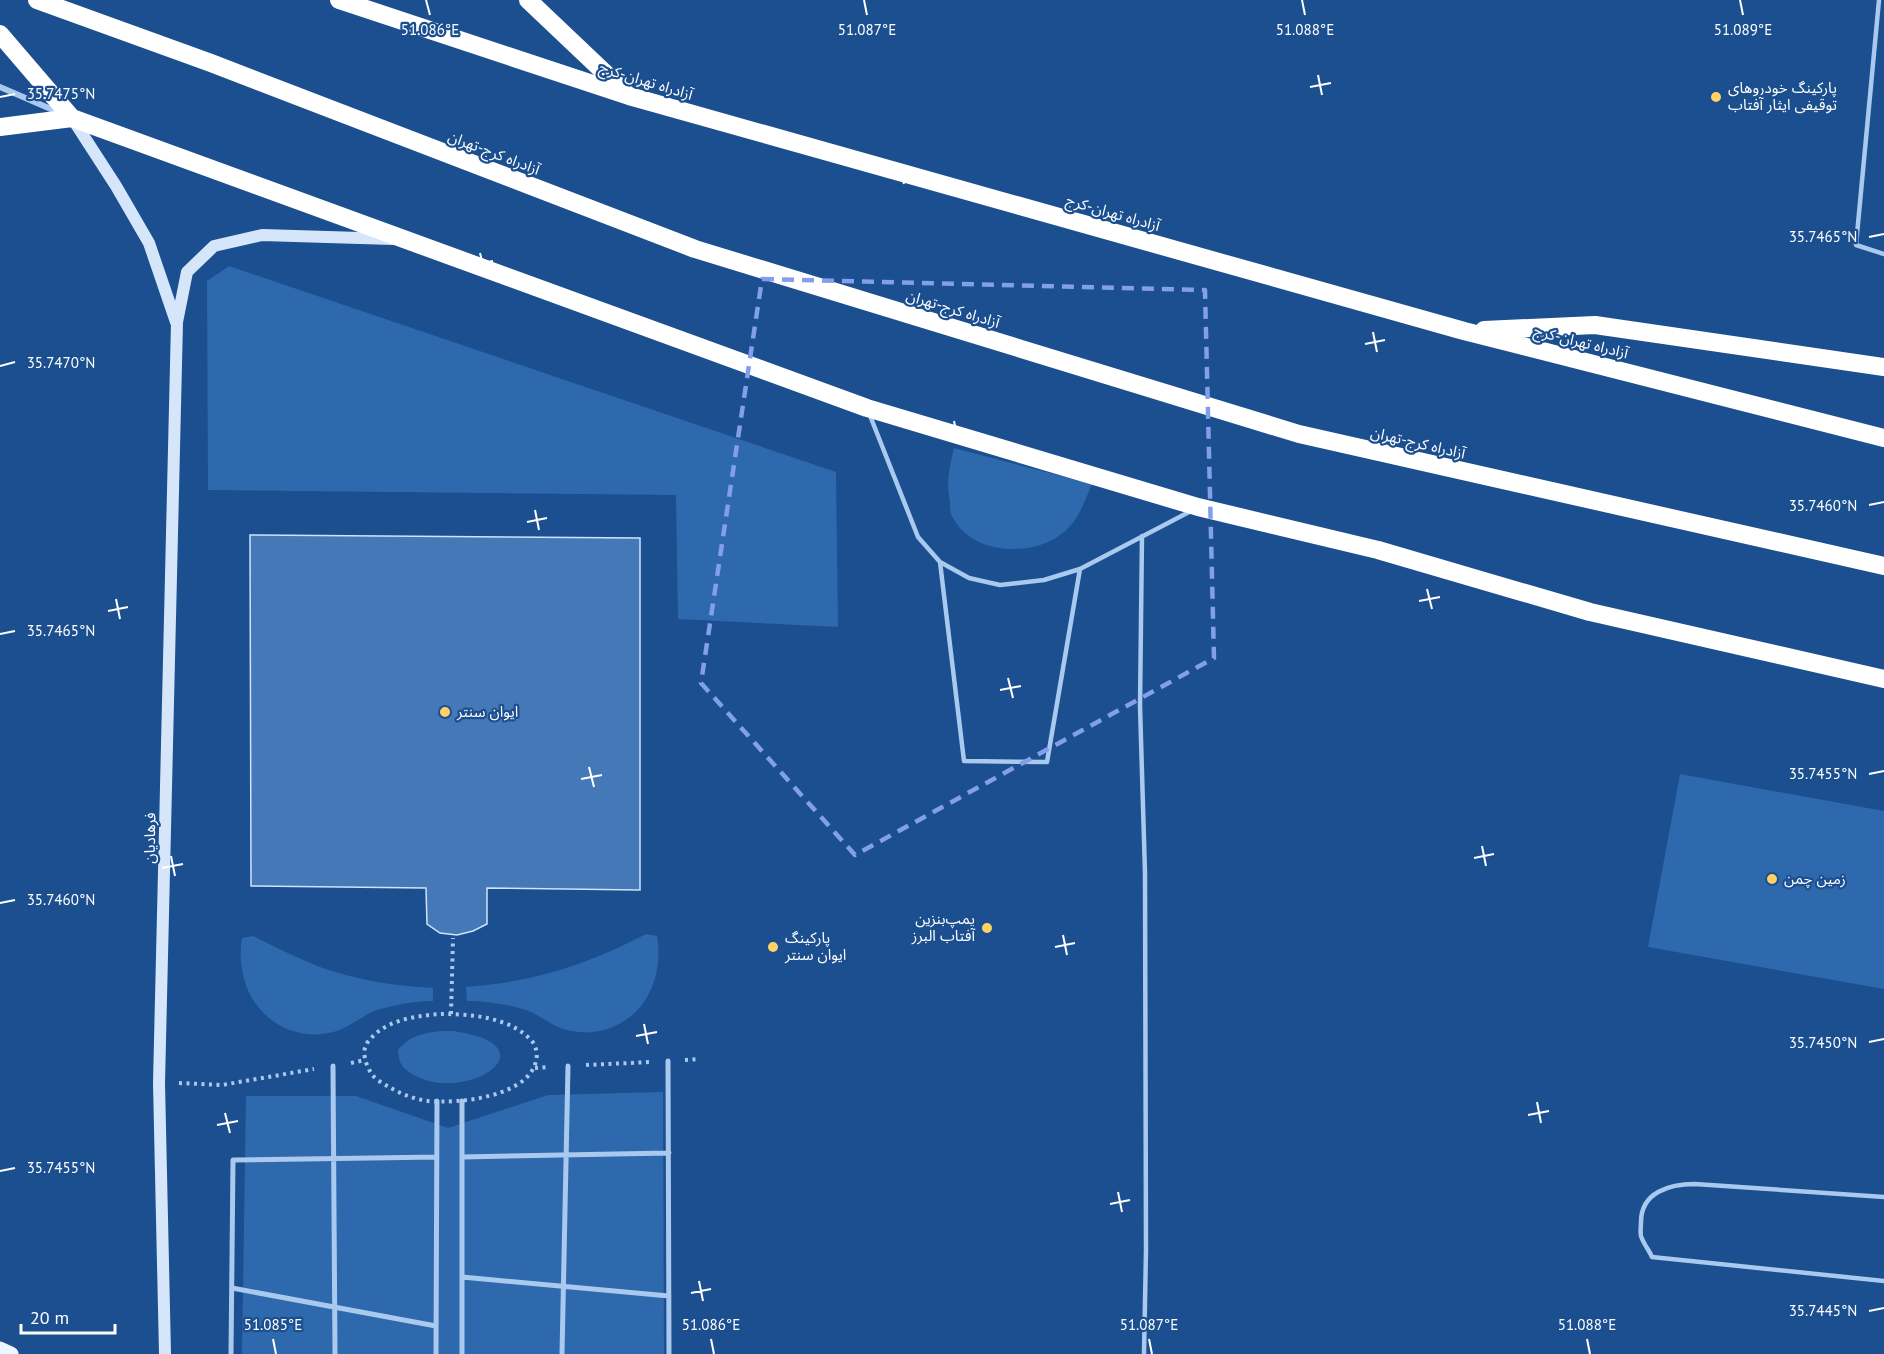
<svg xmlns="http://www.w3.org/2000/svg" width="1884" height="1354" viewBox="0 0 1884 1354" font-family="'PT Sans','Noto Sans Arabic',sans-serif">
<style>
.green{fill:#2e69ad}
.building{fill:#4478b7;stroke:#cfe3fa;stroke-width:1.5}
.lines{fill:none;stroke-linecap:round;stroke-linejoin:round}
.path{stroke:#a9c9ee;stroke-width:4;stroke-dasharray:3 4.5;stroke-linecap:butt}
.service{stroke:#a9c9ee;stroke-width:4.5}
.pedestrian{stroke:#a9c9ee;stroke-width:5}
.minor{stroke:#a9c9ee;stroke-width:6}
.secondary{stroke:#d6e6fa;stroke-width:12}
.primary{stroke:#f0f6ff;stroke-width:15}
.motorway{stroke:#fff;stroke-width:18}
.marked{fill:none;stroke:#839eea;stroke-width:4.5;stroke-dasharray:12 8;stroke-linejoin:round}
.ticks{fill:none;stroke:#fff;stroke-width:2}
.poi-dot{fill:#ffd166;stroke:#1b4f8f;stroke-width:2}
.labels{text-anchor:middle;stroke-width:4.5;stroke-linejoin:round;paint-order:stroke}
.street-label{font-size:15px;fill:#fff;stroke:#1b4f8f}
.poi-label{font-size:15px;fill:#fff;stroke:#1b4f8f;text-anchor:start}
.ticks-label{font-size:15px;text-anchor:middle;fill:#fff;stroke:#1b4f8f;stroke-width:4.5;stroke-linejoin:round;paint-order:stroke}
</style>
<rect width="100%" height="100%" fill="#1b4f8f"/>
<!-- green -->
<path class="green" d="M229 266 836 472 838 627 678 619 676 495 208 490 207 281Z
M954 448 1092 484C1086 497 1081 514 1071 525 1043 559 972 558 952 516 950 512 950 507 950 502 946 481 949 469 954 448Z
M1680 774 1884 811V989L1648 947Z
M646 934 657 936C661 958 657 983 644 1002 625 1029 589 1040 558 1027 547 1022 537 1014 526 1010 507 1004 486 1001 467 1001L466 987C534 982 586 965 646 934Z
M253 936C275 947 297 958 320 967 356 980 395 986 433 988V1001C414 1001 393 1005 374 1011 363 1016 353 1024 342 1029 311 1042 275 1031 256 1004 243 987 238 960 242 938Z
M453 1031C553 1045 471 1102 418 1077 405 1071 398 1065 398 1050 411 1033 432 1031 453 1031Z
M663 1092 664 1354H242L246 1096H356L448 1128 548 1095Z"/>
<!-- building -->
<path class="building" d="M250 535 640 538V890L487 888V924L473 931 457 935 440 933 427 924 426 888 251 886Z"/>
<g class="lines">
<!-- path -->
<path class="path" d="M441 1014C471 1014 509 1017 531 1040 536 1045 538 1054 536 1061 528 1097 458 1104 428 1101 414 1099 401 1094 389 1087 382 1083 372 1078 369 1069 365 1062 362 1051 367 1043 384 1020 414 1016 441 1014Z
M451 1014 453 938
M685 1060 698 1059
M351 1063 365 1060
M586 1065 651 1062
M535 1068 549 1067
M179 1083 222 1085 314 1069"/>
<!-- service -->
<path class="service" d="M1879 0 1856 245 1884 254
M869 413 918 537 940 562 969 578 1000 585 1044 580 1080 569 1191 511
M1142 536 1140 706 1145 873 1146 1250 1144 1354
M940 562 964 761 1047 762 1080 569
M1884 1197 1695 1184C1670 1184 1641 1192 1641 1222 1641 1226 1640 1232 1641 1236 1643 1243 1649 1250 1652 1257L1884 1281"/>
<!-- pedestrian -->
<path class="pedestrian" d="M668 1061 669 1354
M333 1066 335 1354
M462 1157 669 1153
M462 1277 669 1296
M232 1288 436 1326
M231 1354 233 1160 437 1157
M436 1354 437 1101
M462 1354V1101
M562 1354 568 1066"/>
<!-- minor -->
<path class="minor" d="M0 87 60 113"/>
<!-- secondary -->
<path class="secondary" d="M72 118 116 186 149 243 176 322
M165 1354 159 1083 177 322 187 272 214 246 262 235 393 239"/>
<!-- primary -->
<path class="primary" d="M0 1349 11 1354"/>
<!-- motorway -->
<path class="motorway" d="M37 0 211 63 695 249 1299 434 1884 566
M339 0 629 96 1464 331 1884 438
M528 0 625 92
M0 34 72 118 867 408 1198 507 1378 550 1590 612 1884 679
M0 127 72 118
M1484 330 1595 325 1884 367"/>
</g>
<!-- marked area -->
<path class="marked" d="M762 279 1205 290 1214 658 855 855 701 683Z"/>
<!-- ticks -->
<path class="ticks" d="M426 0 430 15M864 0 867 15M1302 0 1305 15M1740 0 1743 15M1318 75 1322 95M1310 87 1331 83M0 97 15 94M899 164 904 184M891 176 912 172M1869 237 1884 234M480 253 485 273M472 265 493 261M1373 332 1377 352M1365 344 1385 340M0 366 15 362M954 421 958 441M946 433 966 429M1869 505 1884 502M535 510 539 530M527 522 547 518M1427 589 1432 609M116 599 120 619M1419 601 1440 597M108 611 128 607M0 634 15 631M1008 678 1013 698M1000 690 1021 686M589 767 594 787M1869 774 1884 771M581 779 602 775M1482 846 1486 866M171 856 175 876M1474 858 1494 854M162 868 183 864M0 903 15 900M1063 935 1067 955M1055 947 1075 943M644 1024 648 1044M636 1036 657 1032M1869 1042 1884 1039M1537 1102 1541 1123M225 1113 230 1133M1528 1115 1549 1111M217 1125 238 1121M0 1171 15 1168M1118 1192 1122 1212M1110 1204 1130 1200M699 1281 703 1301M691 1293 711 1289M1869 1311 1884 1308M273 1339 276 1354M711 1339 714 1354M1149 1339 1152 1354M1587 1339 1590 1354"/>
<!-- markers -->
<g class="poi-dot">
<circle cx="1716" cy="97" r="6"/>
<circle cx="445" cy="712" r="6"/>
<circle cx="1772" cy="879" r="6"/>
<circle cx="987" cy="928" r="6"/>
<circle cx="773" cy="947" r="6"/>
</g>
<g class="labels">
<!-- street labels -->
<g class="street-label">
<text transform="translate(646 81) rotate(17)" y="5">آزادراه تهران-کرج</text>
<text transform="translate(494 153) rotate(21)" y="5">آزادراه کرج-تهران</text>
<text transform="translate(1113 213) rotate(16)" y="5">آزادراه تهران-کرج</text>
<text transform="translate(953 309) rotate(17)" y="5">آزادراه کرج-تهران</text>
<text transform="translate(1581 342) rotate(14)" y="5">آزادراه تهران-کرج</text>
<text transform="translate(1418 443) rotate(13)" y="5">آزادراه کرج-تهران</text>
<text transform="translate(150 838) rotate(-89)" y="5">فرهادیان</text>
</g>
<!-- poi labels -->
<g class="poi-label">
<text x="1728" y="93">پارکینگ خودروهای<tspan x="1728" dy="17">توقیفی ایثار آفتاب</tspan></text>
<text x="457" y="717">ایوان سنتر</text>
<text x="1784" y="884">زمین چمن</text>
<text x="975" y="924" text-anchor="end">پمپ‌بنزین<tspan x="975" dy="17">آفتاب البرز</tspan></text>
<text x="785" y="943">پارکینگ<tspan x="785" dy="17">ایوان سنتر</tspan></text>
</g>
</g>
<g class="ticks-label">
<text x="1743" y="35">51.089°E</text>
<text x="430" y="35">51.086°E</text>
<text x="867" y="35">51.087°E</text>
<text x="1305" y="35">51.088°E</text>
<text x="61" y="99">35.7475°N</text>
<text x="1823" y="242">35.7465°N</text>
<text x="61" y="368">35.7470°N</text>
<text x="1823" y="511">35.7460°N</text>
<text x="61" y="636">35.7465°N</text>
<text x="1823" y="779">35.7455°N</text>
<text x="61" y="905">35.7460°N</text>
<text x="1823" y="1048">35.7450°N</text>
<text x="61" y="1173">35.7455°N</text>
<text x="1823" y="1316">35.7445°N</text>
<text x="273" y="1330">51.085°E</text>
<text x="711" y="1330">51.086°E</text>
<text x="1149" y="1330">51.087°E</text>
<text x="1587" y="1330">51.088°E</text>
</g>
<!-- scale -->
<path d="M21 1324v9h94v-9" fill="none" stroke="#ffffff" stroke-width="3"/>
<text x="30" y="1324" font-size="18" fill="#ffffff" stroke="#1b4f8f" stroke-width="4.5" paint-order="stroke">20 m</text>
</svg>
